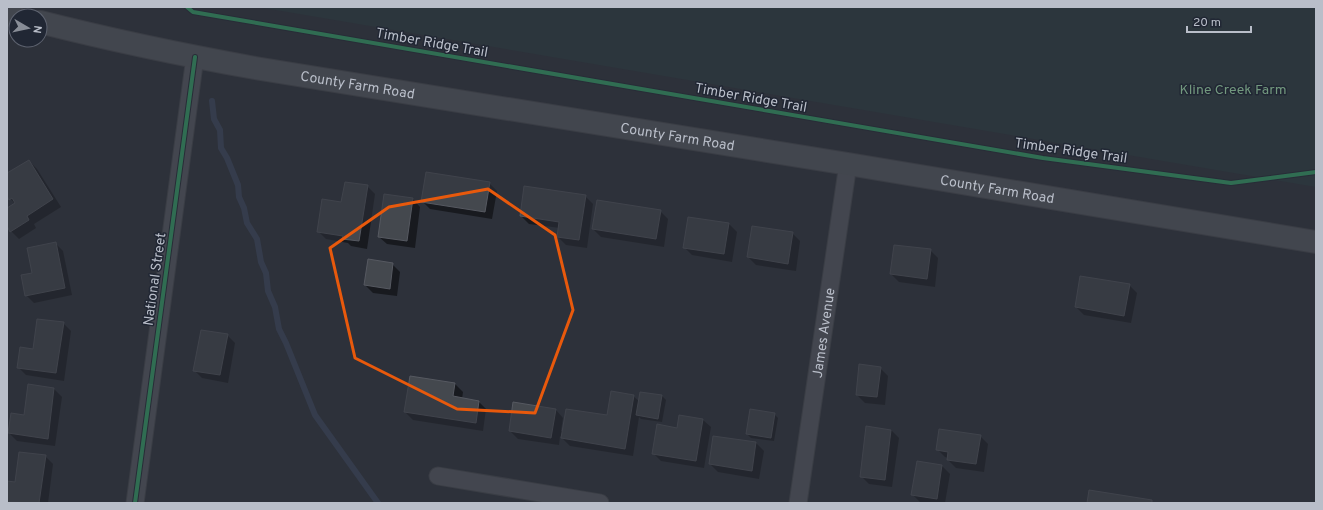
<svg xmlns="http://www.w3.org/2000/svg" width="1323" height="510" viewBox="0 0 1323 510" font-family="Overpass,sans-serif">
<style>
.green{fill:#2b3c40}
.shadow{fill:#0007}
.lines{fill:none;stroke-linecap:round;stroke-linejoin:round}
.stream{stroke:#3e4a62;stroke-width:6}
.building{fill:#44484e;stroke:#565961}
.minor-casing{stroke:#494c52;stroke-width:19}
.secondary-casing{stroke:#494c52;stroke-width:24}
.minor{stroke:#5e6068;stroke-width:17}
.secondary{stroke:#5c5f66;stroke-width:22}
.cycleway-casing{stroke:#212734;stroke-width:6}
.cycleway{stroke:#33b770;stroke-width:4}
.marked{fill:none;stroke:#e8590c;stroke-width:3;stroke-linejoin:round}
.labels{text-anchor:middle;stroke-width:3;stroke-linejoin:round;paint-order:stroke}
.street-label{font-size:14px;fill:#b9bec9;stroke:#212734}
.park-label{font-size:14px;fill:#72987e;stroke:#212734}
</style>
<rect width="100%" height="100%" fill="#2d313a"/>
<!-- green -->
<path class="green" d="M258 7H1316V187Z"/>
<!-- shadow -->
<path class="shadow" d="M29 161 37 169 61 207 34 224 36 228 19 239 11 231 7 225V209L15 204 7 194V174Z
M489 183 497 191 492 219 430 209 422 201Z
M367 186 375 194 367 249 351 246 348 243 326 239 318 231 342 203Z
M585 196 593 204 587 248 566 245 558 237 560 228 529 224 521 216Z
M413 199 420 207 415 248 387 244 379 237Z
M660 211 668 219 664 247 601 237 593 229Z
M689 218 729 224 737 232 732 262 692 255 684 247Z
M792 233 800 241 796 271 756 265 748 257Z
M55 243 63 251 72 295 34 303 26 295 33 274Z
M930 250 938 258 935 287 899 282 891 274Z
M392 264 400 272 397 296 373 293 365 285Z
M1129 285 1137 293 1131 323 1084 315 1076 307Z
M63 323 71 331 64 381 26 375 18 367 34 350Z
M227 335 235 343 228 383 202 378 194 370Z
M880 368 888 376 885 405 865 403 857 395Z
M455 384 463 392 462 399 478 401 486 409 483 431 413 420 405 412Z
M29 385 54 389 62 397 55 446 17 441 9 433 24 416Z
M633 396 640 402 662 396 666 400 662 422 641 419 639 417 633 456 570 446 560 436 559 445 518 439 510 431 556 410 563 418 561 431H563L608 417Z
M774 414 778 418 774 441 751 438 747 434Z
M703 420 711 427 704 468 661 461 653 453 678 429Z
M891 430 899 438 892 487 869 484 861 476Z
M980 436 988 444 984 472 956 468 948 460V458L945 457 937 449Z
M756 443 764 451 759 479 718 472 710 464Z
M45 456 53 464 48 503H7V482L16 483Z
M942 466 950 474 945 503 920 502 913 495Z"/>
<g class="lines">
<!-- stream -->
<path class="stream" d="M212 101 214 119 220 130 221 148 227 158 238 185 239 197 244 208 247 223 257 239 261 262 266 273 268 291 275 307 279 329 286 343 315 415 378 503"/>
</g>
<!-- building -->
<path class="building" d="M29 160 53 199 27 216 29 220 10 232 7 226V208L15 203 12 198 9 200 7 196V173Z
M426 172 490 182 485 212 421 202Z
M345 182 368 185 359 241 342 239 343 236 317 232 322 199 341 202Z
M524 186 586 195 579 240 557 237 559 222 520 216Z
M384 194 413 198 407 241 378 237Z
M597 200 661 210 656 239 592 229Z
M688 217 729 223 724 254 683 248Z
M752 226 793 232 788 264 747 257Z
M56 242 65 288 25 296 21 275 32 273 27 248Z
M894 245 931 249 927 279 890 274Z
M368 259 393 263 390 289 364 285Z
M1080 276 1130 284 1124 316 1075 307Z
M37 319 64 322 56 373 17 368 20 347 33 349Z
M201 330 228 334 220 375 193 371Z
M859 364 881 367 877 397 856 395Z
M410 376 455 383 453 396 479 401 476 423 404 412Z
M28 384 54 388 48 439 8 433 11 413 24 415Z
M611 391 634 395 625 449 561 438 566 409 607 415Z
M640 392 662 395 658 419 636 415Z
M513 402 556 409 551 438 509 431Z
M750 409 775 413 771 438 746 434Z
M679 415 703 419 696 461 652 454 657 424 677 428Z
M866 426 891 430 885 480 860 477Z
M939 429 981 435 976 464 947 460 948 452 936 450Z
M713 436 756 442 752 471 709 464Z
M19 452 46 455 39 503 7 502V481L15 482Z
M917 461 942 465 937 499 911 495Z
M1089 490 1152 500V503H1087Z"/>
<g class="lines">
<!-- minor casing -->
<g class="minor-casing">
<g id="minor">
<path d="M438 476 600 503"/>
<path d="M135 503 195 57"/>
<path id="s1" d="M798 503 848 164"/>
</g>
</g>
<!-- secondary casing -->
<g class="secondary-casing">
<g id="secondary">
<path d="M7 14 16 17"/>
<path id="s2" d="M40 22C111 40 183 55 255 68L848 164 1316 242"/>
</g>
</g>
<!-- minor -->
<use href="#minor" class="minor"/>
<!-- secondary -->
<use href="#secondary" class="secondary"/>
<!-- cycleway casing -->
<g class="cycleway-casing">
<path id="cycleway" d="M187 7 193 12 1043 158 1231 183 1316 172
M135 503 195 57"/>
</g>
<!-- cycleway -->
<use href="#cycleway" class="cycleway"/>
</g>
<!-- marked area -->
<path d="M0 0H1323V510H0ZM488 189 555 235 573 310 535 413 457 409 355 358 330 248 389 207Z" fill="#2d313a" fill-opacity=".55" fill-rule="evenodd"/>
<path class="marked" d="M488 189 555 235 573 310 535 413 457 409 355 358 330 248 389 207Z"/>
<g class="labels">
<!-- street labels -->
<g class="street-label">
<text transform="translate(432 42) rotate(10)" y="5">Timber Ridge Trail</text>
<text dy="5" stroke="none"><textPath href="#s2" startOffset="324">County Farm Road</textPath></text>
<text transform="translate(751 97) rotate(10)" y="5">Timber Ridge Trail</text>
<text dy="5" stroke="none"><textPath href="#s2" startOffset="648">County Farm Road</textPath></text>
<text transform="translate(1071 150) rotate(8)" y="5">Timber Ridge Trail</text>
<text dy="5" stroke="none"><textPath href="#s2" startOffset="972">County Farm Road</textPath></text>
<text transform="translate(154 279) rotate(-82)" y="5">National Street</text>
<text dy="5" stroke="none"><textPath href="#s1" startOffset="172">James Avenue</textPath></text>
</g>
<!-- park labels -->
<g class="park-label">
<text x="1233" y="94">Kline Creek Farm</text>
</g>
</g>
<!-- border -->
<rect width="1323" height="510" fill="none" stroke="#b9bec9" stroke-width="16"/>
<!-- north arrow -->
<g transform="translate(28 28) rotate(99)"><circle r="19" fill="#212734" stroke="#5e6370"/>
<path d="M0-3L7 15L0 10L-7 15Z" fill="#888d97"/>
<text y="-6" font-size="11" font-weight="bold" text-anchor="middle" fill="#b9bec9">N</text>
</g>
<!-- scale -->
<path d="M1187 26v6h64v-6" fill="none" stroke="#b9bec9" stroke-width="2"/>
<text x="1193" y="26" font-size="12" fill="#b9bec9" stroke="#212734" stroke-width="3" paint-order="stroke">20 m</text>
</svg>
